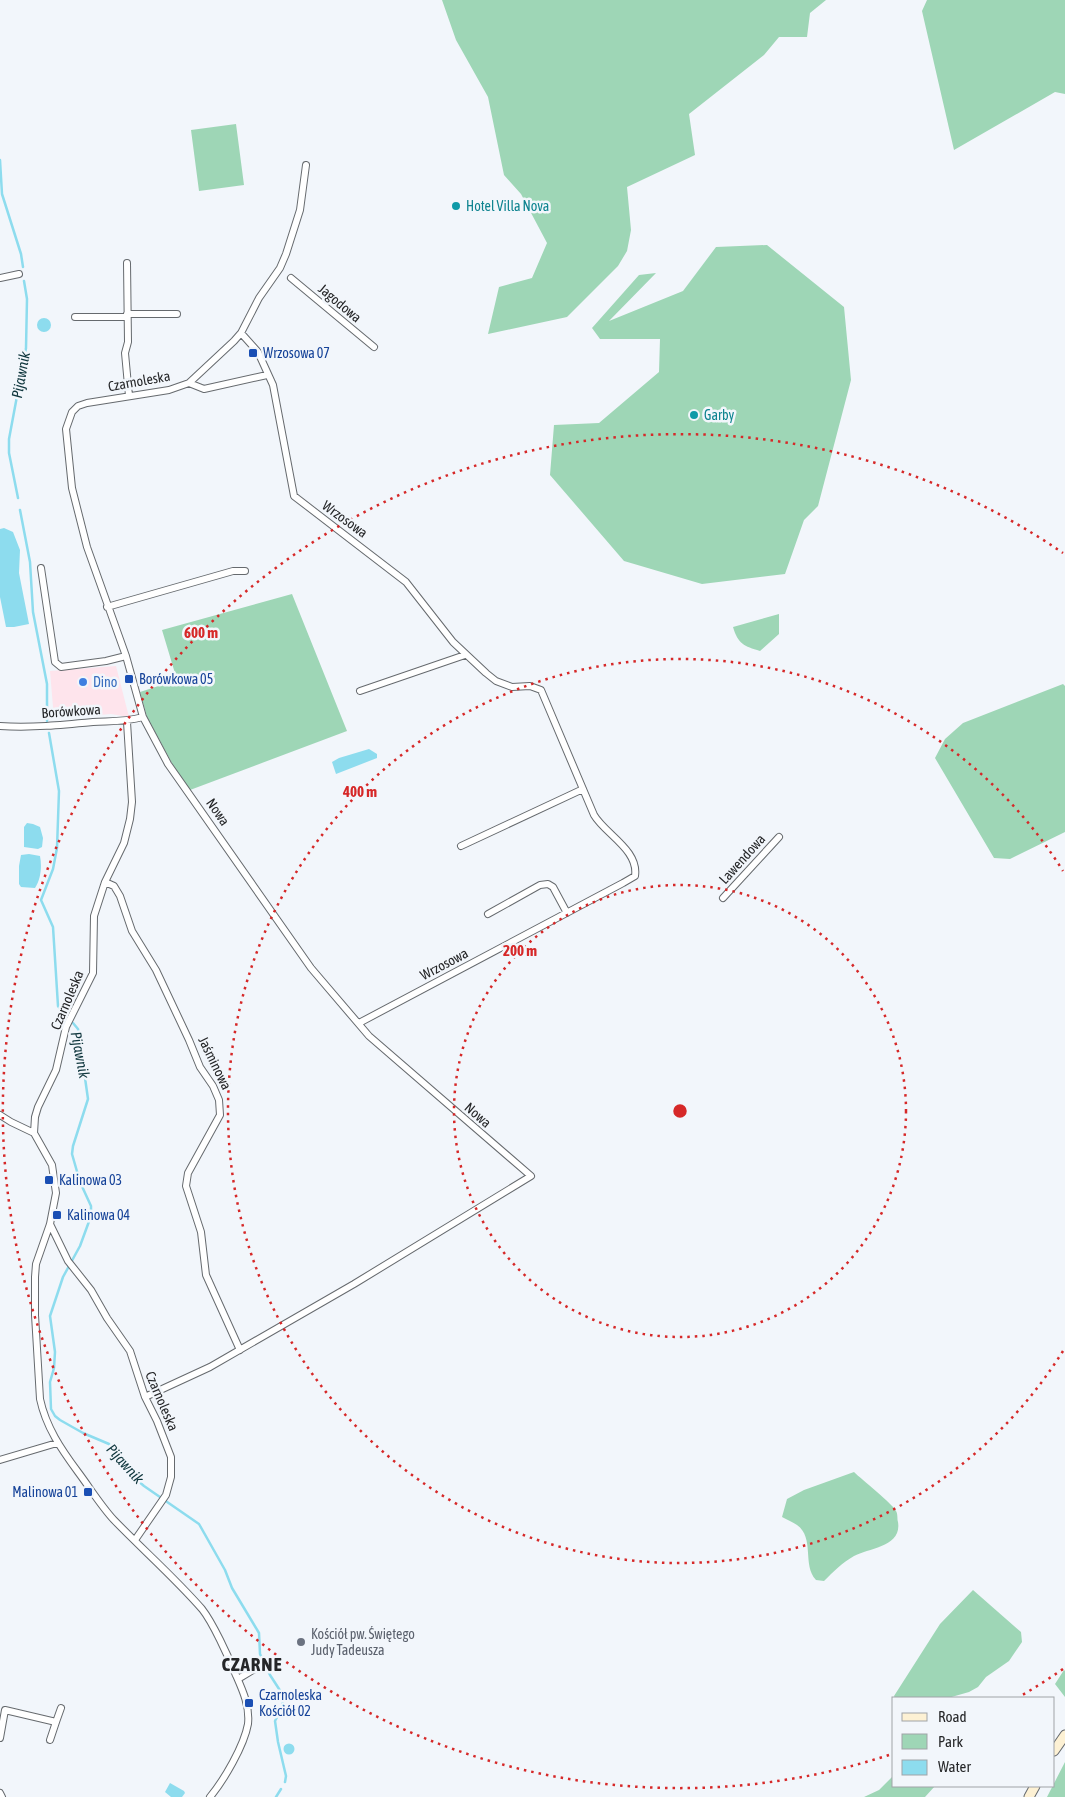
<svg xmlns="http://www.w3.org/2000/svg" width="1065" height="1797" viewBox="0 0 1065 1797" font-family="'Asap Condensed',sans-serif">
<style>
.commercial{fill:#fee4ec}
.green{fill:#9ed6b6}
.water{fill:#8ddcee}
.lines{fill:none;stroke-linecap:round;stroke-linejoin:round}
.stream{stroke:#8ddcee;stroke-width:2.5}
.street-casing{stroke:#666a6e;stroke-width:8}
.secondary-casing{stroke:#666a6e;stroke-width:11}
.street{stroke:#fff;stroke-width:6}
.secondary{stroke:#fdf1d4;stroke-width:9}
.ring{fill:none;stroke:#d62828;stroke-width:2.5;stroke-dasharray:2.5 5}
.culture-dot{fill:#0f9aa8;stroke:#f2f6fb;stroke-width:2}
.transit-dot{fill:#1a4fb4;stroke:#f2f6fb;stroke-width:2}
.shop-dot{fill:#3f7fe0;stroke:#f2f6fb;stroke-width:2}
.worship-dot{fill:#6b7280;stroke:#f2f6fb;stroke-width:2}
.labels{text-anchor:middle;stroke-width:5;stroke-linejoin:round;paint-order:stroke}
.culture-label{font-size:14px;fill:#0d838f;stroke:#f2f6fb;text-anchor:start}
.street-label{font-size:14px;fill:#252628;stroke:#f2f6fb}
.transit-label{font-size:14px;fill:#164399;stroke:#f2f6fb;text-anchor:start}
.shop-label{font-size:14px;fill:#366cbe;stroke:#f2f6fb;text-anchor:start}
.worship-label{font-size:14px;fill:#5b616d;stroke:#f2f6fb;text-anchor:start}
.water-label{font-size:15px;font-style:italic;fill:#0f363d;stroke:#f2f6fb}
.district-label{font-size:19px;font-weight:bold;letter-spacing:1px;fill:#252628;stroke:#f2f6fb}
.centre{fill:#d62828;stroke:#f2f6fb;stroke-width:2.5}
.ring-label{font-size:15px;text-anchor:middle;font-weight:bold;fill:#d62828;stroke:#f2f6fb;stroke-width:5;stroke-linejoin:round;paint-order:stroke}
</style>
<rect width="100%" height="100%" fill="#f2f6fb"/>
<!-- commercial -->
<path class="commercial" d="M116 666 129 717 111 714 54 719 50 671Z"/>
<!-- green -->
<path class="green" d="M442 0H826L810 13 807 37H779L764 55 689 114 695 155 627 187 631 230 627 251 618 266 567 317 488 334 499 287 532 278 547 243 521 194 504 175 488 97 456 40Z
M927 0H1065V94L1055 92 954 150 922 11Z
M236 124 244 185 199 191 191 130Z
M767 245 844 307 851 380 818 506 804 520 785 574 702 584 624 561 550 475 554 425 599 423 659 372 660 339H600L592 328 639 275 656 273 609 321 683 291 716 247Z
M292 594 347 731 190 790 173 765 147 717 140 692 177 680 162 630Z
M779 614V634L760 651C744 646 738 644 733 627Z
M1063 684 1065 686V832L1010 859 994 858 935 758 945 739 963 723Z
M854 1472C861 1479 893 1504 896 1511 898 1514 897 1519 898 1522 902 1547 869 1548 854 1556 842 1563 833 1572 824 1581L816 1580C802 1565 815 1538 797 1525 793 1522 787 1520 782 1517L787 1499 804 1490Z
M973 1590 1021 1632 1022 1642 1009 1661 986 1677 978 1687 969 1692 948 1698H895L894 1696 940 1624Z
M1064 1670 1065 1671V1697L1055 1684Z
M1065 1762V1797H1047Z
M894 1775V1786H935L925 1797H864L879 1790Z"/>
<!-- water -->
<path class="water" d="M37 325a7 7 0 1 1 14 0a7 7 0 1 1-14 0Z
M4 528 13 532 20 550 19 573 29 624 14 627H6L0 597V529Z
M369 749 377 754V758L336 774 332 762 339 758Z
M27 823 33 824 40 827 43 838 42 847 38 849 24 847V827Z
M29 854 40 856C42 866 41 879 35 888L21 887 19 884V866L21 855Z
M283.5 1749a5.5 5.5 0 1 1 11 0a5.5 5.5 0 1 1-11 0Z
M170 1783 184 1791 185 1793 182 1797H171L165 1792Z"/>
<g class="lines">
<!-- stream -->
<path class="stream" d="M0 160 2 194 21 254 23 267
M18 498 9 453V439L26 348 27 299 24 281
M20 510 30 562 33 612 47 684V721
M49 733 59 791 57 848 53 869 41 900 53 927 58 1006 65 1016
M73 1023 78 1029 88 1099 73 1146 72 1154 80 1182 91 1206V1216L80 1246 63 1277 50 1316 55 1352 54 1368 50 1382 51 1409 55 1416 60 1420 83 1433 109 1444 130 1474 144 1486 199 1524 225 1570 232 1588 259 1633 260 1654 270 1675 281 1692 283 1701 282 1708 275 1721 278 1742 286 1776 285 1782
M276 1797 281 1789"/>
<!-- street casing -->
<g class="street-casing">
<path id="street" d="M127 263 128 342 125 353 129 396
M0 278 19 274
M291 278 374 347
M127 314H177
M75 317H127
M241 333 258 352 273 385 294 496 406 582 453 642 486 673 496 681 512 687 530 686 541 690 594 815C605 834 639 850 635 876L623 883 359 1023
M189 383 204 389 267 375
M41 568 55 662 61 667 106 661 126 656
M107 607 233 571H245
M360 691 465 655
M127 722 132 802 130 819 124 843 105 882 94 916 93 973 66 1027 56 1070 38 1107 35 1117 34 1133 52 1165 56 1193 50 1224 36 1264 35 1277V1315L40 1399C46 1427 61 1449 78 1472 90 1488 101 1506 114 1520 143 1550 175 1578 202 1609 213 1623 228 1656 235 1673 242 1689 250 1705 248 1724 244 1746 224 1780 210 1797
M0 726C31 728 62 725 93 722 112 721 125 722 143 717
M461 846 583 789
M105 882 114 886 120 896 132 931 156 970 189 1040 200 1067 213 1086 219 1100 220 1115 188 1173 186 1186 201 1232 206 1275 240 1350
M723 898 779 837
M488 914 540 885 548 884 553 887 567 913
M0 1115 11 1122 34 1133
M50 1224 68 1261 91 1290 107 1318 130 1351 145 1397 157 1421 171 1457V1477L166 1495 135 1540
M145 1397 210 1367 354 1284 531 1176 369 1036 311 968 168 764 143 717 126 656 87 547 72 488 66 429 72 412 78 406 87 403 169 390 189 383 234 341 241 333 259 298 280 268 286 254 300 210 306 165
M0 1460 57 1443
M238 1679 263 1664
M56 1722 61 1708
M0 1738 5 1710 56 1722 50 1740
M0 1793 2 1797"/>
</g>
<!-- secondary casing -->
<g class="secondary-casing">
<path id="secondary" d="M1054 1751 1065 1735
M1029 1797 1035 1786"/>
</g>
<!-- street -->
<use href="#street" class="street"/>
<!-- secondary -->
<use href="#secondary" class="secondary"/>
</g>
<!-- distance rings -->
<g class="ring">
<circle cx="680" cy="1111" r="226"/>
<path d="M1063 1351A452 452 0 1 1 1063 871"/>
<path d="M1063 1669A677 677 0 0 1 1019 1697M889 1755A677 677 0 1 1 1063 553"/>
</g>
<!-- markers -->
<g class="culture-dot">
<circle cx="456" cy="206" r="5"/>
<circle cx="694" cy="415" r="5"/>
</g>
<g class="transit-dot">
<rect x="248" y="348" width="10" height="10" rx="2.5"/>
<rect x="124" y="674" width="10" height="10" rx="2.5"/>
<rect x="44" y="1175" width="10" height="10" rx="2.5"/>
<rect x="52" y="1210" width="10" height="10" rx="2.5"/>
<rect x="83" y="1487" width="10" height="10" rx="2.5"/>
<rect x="244" y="1698" width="10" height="10" rx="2.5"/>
</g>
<circle class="shop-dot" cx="83" cy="682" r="5"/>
<circle class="worship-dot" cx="301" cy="1642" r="5"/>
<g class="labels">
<!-- culture labels -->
<g class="culture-label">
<text x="466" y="211">Hotel Villa Nova</text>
<text x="704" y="420">Garby</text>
</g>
<!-- street labels -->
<g class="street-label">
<text transform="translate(340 303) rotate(40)" y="5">Jagodowa</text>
<text transform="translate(139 381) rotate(-10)" y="5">Czarnoleska</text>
<text transform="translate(345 519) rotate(36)" y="5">Wrzosowa</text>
<text transform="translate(71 711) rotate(-4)" y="5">Borówkowa</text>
<text transform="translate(218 812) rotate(55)" y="5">Nowa</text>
<text transform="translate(742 859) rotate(-48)" y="5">Lawendowa</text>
<text transform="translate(444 964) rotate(-28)" y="5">Wrzosowa</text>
<text transform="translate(67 1000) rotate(-67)" y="5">Czarnoleska</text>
<text transform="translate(215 1063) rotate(64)" y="5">Jaśminowa</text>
<text transform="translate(478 1115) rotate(41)" y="5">Nowa</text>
<text transform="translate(162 1401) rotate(67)" y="5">Czarnoleska</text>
</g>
<!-- transit labels -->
<g class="transit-label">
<text x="263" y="358">Wrzosowa 07</text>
<text x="139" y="684">Borówkowa 05</text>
<text x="59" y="1185">Kalinowa 03</text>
<text x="67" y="1220">Kalinowa 04</text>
<text x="78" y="1497" text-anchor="end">Malinowa 01</text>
<text x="259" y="1700">Czarnoleska<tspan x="259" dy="16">Kościół 02</tspan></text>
</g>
<!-- shop labels -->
<g class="shop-label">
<text x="93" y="687">Dino</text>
</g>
<!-- worship labels -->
<g class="worship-label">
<text x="311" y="1639">Kościół pw. Świętego<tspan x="311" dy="16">Judy Tadeusza</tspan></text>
</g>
<!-- water labels -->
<g class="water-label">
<text transform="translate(21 375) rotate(-80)" y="5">Pijawnik</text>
<text transform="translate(80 1055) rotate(79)" y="5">Pijawnik</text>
<text transform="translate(125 1464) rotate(48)" y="5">Pijawnik</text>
</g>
<!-- district labels -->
<g class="district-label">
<text x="252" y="1671">CZARNE</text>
</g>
</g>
<circle cx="680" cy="1111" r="8" class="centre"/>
<g class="ring-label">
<text x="201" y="638">600 m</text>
<text x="360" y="797">400 m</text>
<text x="520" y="956">200 m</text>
</g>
<!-- legend -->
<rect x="892" y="1697" width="162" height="90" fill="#f2f6fb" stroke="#a0a3a7"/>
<rect x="902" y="1713" width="25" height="8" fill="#fdf1d4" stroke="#a0a3a7"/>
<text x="938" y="1722" font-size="15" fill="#252628">Road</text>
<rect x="902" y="1734" width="25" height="15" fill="#9ed6b6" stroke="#a0a3a7"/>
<text x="938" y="1747" font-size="15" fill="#252628">Park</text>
<rect x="902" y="1760" width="25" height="15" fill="#8ddcee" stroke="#a0a3a7"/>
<text x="938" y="1772" font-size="15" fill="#252628">Water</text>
</svg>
